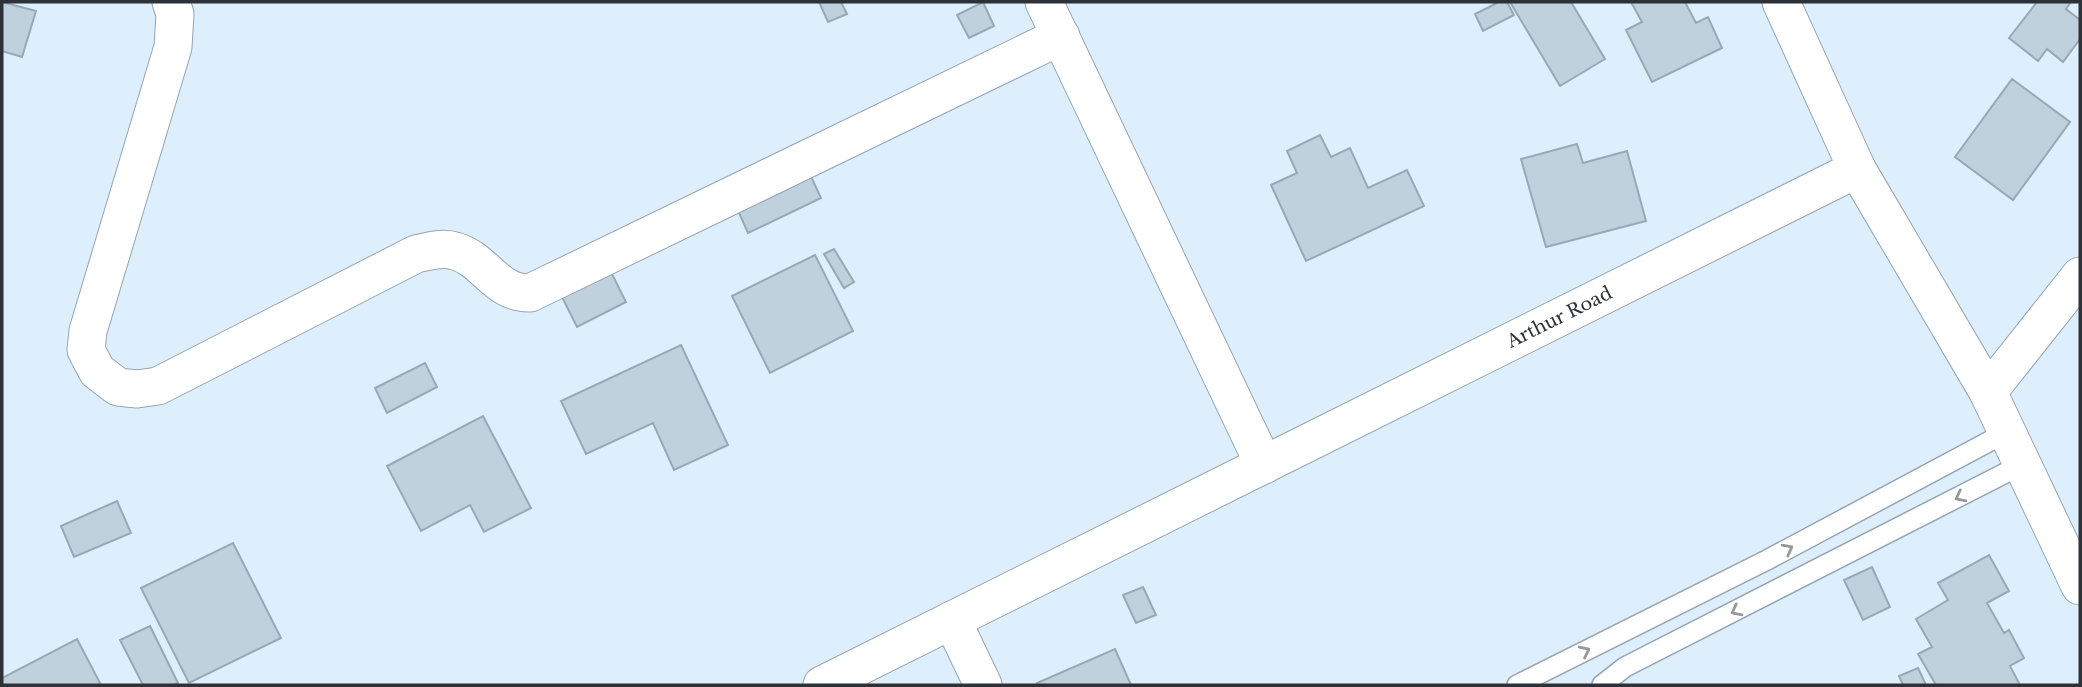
<svg xmlns="http://www.w3.org/2000/svg" width="2082" height="687" viewBox="0 0 2082 687" font-family="'Libre Baskerville',serif">
<style>
.building{fill:#bfd1dd;stroke:#98a9b5;stroke-width:2}
.lines{fill:none;stroke-linecap:round;stroke-linejoin:round}
.lane-casing{stroke:#94a5b1;stroke-width:22}
.street-casing{stroke:#94a5b1;stroke-width:39}
.lane{stroke:#fff;stroke-width:19}
.street{stroke:#fff;stroke-width:37}
.oneway{stroke:#96989b}
.labels{text-anchor:middle;stroke-width:5;stroke-linejoin:round;paint-order:stroke}
.street-label{font-size:18px;fill:#2c3237;stroke:#fff}
</style>
<rect width="100%" height="100%" fill="#ddeffc"/>
<!-- building -->
<path class="building" d="M2 2 36 11 22 57 2 51Z
M819 2H841L847 14 828 22Z
M983 2 994 26 969 38 957 15Z
M1499 2H1507L1514 15 1483 31 1475 14Z
M1510 2H1571L1605 59 1560 86Z
M1631 2H1685L1696 23 1708 17 1722 48 1652 82 1626 30 1642 22Z
M2037 2H2071L2066 9 2080 20V39L2063 62 2047 49 2038 61 2009 38Z
M2012 79 2070 122 2013 200 1955 157Z
M1320 135 1331 157 1350 148 1368 188 1407 170 1424 206 1306 261 1271 185 1297 173 1287 151Z
M1577 144 1583 163 1627 151 1646 221 1546 247 1521 159Z
M808 170 821 198 748 233 735 204Z
M834 249 854 282 844 288 824 254Z
M815 255 853 331 770 373 732 296Z
M611 272 626 302 577 327 562 297Z
M681 345 728 445 674 470 653 423 586 454 561 401Z
M425 363 437 387 387 413 375 388Z
M483 416 531 508 484 532 470 505 421 531 387 466Z
M117 501 131 533 74 557 61 526Z
M233 543 281 638 189 683 141 588Z
M1989 555 2009 591 1987 603 2004 633 2009 630 2024 658 2010 666 2020 685H1936L1918 654 1932 647 1916 619 1948 600 1938 583Z
M1872 567 1890 607 1863 620 1844 580Z
M1143 587 1156 615 1136 623 1123 595Z
M150 626 178 683 172 685H143L120 640Z
M77 639 101 685H2V678Z
M1115 649 1131 685H1038L1037 683Z
M1918 668 1926 685H1903L1899 676Z"/>
<g class="lines">
<!-- lane casing -->
<g class="lane-casing">
<path id="lane" d="M1517 685 1767 560 2005 433
M1602 685 1625 667 2021 465"/>
</g>
<!-- street casing -->
<g class="street-casing">
<g id="street">
<path d="M171 2 175 14 173 47 88 331 86 350 97 371 118 387 137 389 158 386 416 254C429 251 442 247 455 251 485 259 496 294 530 293L1061 36"/>
<path d="M1044 2 1264 465"/>
<path d="M1781 2 1857 169 1988 392 2080 586"/>
<path d="M1988 392 2080 276"/>
<path d="M952 620 983 685"/>
<path id="s1" d="M822 685 1857 169"/>
</g>
</g>
<!-- lane -->
<use href="#lane" class="lane"/>
<!-- street -->
<use href="#street" class="street"/>
</g>
<!-- one-way arrows -->
<defs><path id="oneway-chevron" d="M-2-3.5L2.5 0L-2 3.5" fill="none" stroke-width="1.6" stroke-linecap="round" stroke-linejoin="round" transform="scale(1.75)"/></defs>
<g class="oneway">
<use href="#oneway-chevron" transform="translate(1960 497) rotate(153)"/>
<use href="#oneway-chevron" transform="translate(1788 549) rotate(-28)"/>
<use href="#oneway-chevron" transform="translate(1736 611) rotate(153)"/>
<use href="#oneway-chevron" transform="translate(1585 651) rotate(-26)"/>
</g>
<g class="labels">
<!-- street labels -->
<g class="street-label">
<text dy="6" stroke="none"><textPath href="#s1" startOffset="824">Arthur Road</textPath></text>
</g>
</g>
<!-- border -->
<rect width="2082" height="687" fill="none" stroke="#2c3237" stroke-width="7"/>
</svg>
